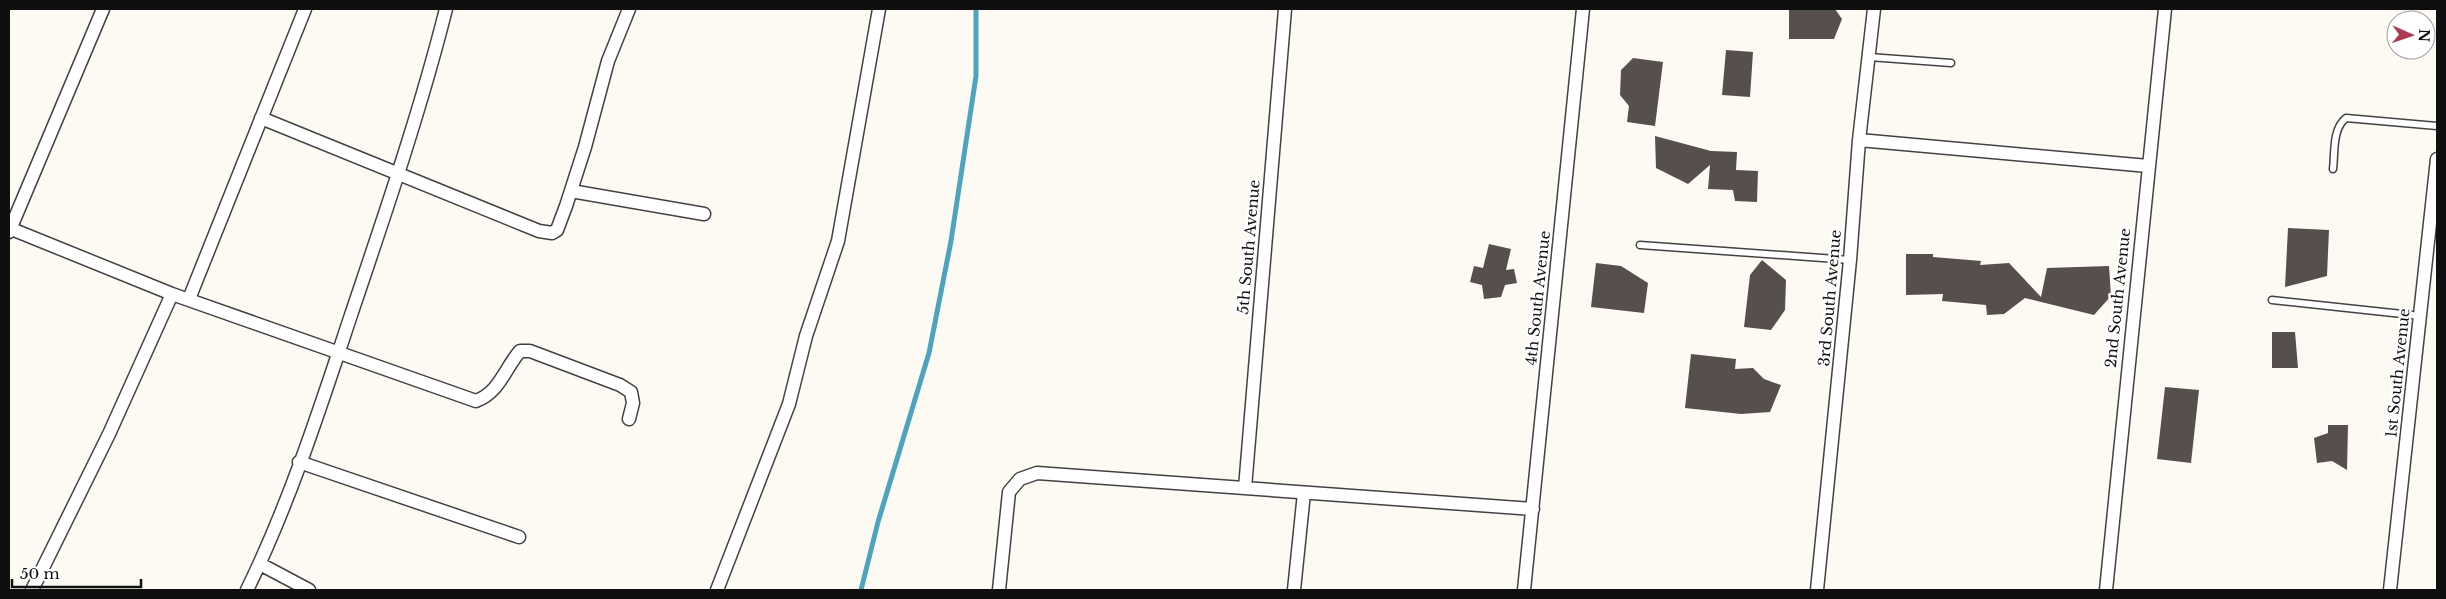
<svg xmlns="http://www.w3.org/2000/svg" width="2446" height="599" viewBox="0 0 2446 599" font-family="'Libre Baskerville',serif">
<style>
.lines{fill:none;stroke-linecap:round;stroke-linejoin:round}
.stream{stroke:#4da4bd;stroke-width:5}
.building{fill:#574f4d}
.service-casing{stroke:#424242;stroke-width:9}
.minor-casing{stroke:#424242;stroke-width:15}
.service{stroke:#fff;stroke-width:6}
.minor{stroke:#fff;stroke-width:12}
.labels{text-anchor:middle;stroke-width:5;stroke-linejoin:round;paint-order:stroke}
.street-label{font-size:15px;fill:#0f0f0f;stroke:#fff}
</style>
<rect width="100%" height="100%" fill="#fdfaf3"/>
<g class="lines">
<!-- stream -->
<path class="stream" d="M861 590 878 522 929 353 951 241 976 76V9"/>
</g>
<!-- building -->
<path class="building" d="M1789 9H1835L1842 19 1834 39H1789Z
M1726 50 1753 52 1750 97 1722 95Z
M1633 58 1663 62 1655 126 1627 122 1629 106 1620 95 1621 70Z
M1655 136 1711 151 1737 152 1736 170 1758 171 1757 202 1735 201 1733 190 1708 189 1710 165 1688 184 1656 168Z
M2288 228 2329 230 2327 276 2285 287Z
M1489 244 1511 249 1506 270 1514 269 1517 283 1505 285 1501 297 1484 299 1482 285 1470 282 1474 266 1483 268Z
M1906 254H1933V257L1981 261 1980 265 2009 263 2041 297 2047 268 2109 266 2111 296 2094 315 2025 298 2004 314 1987 315 1986 305 1942 301 1943 294 1906 295Z
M1762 260 1786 280 1785 310 1771 330 1744 327 1750 275Z
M1596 263 1621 266 1648 283 1644 313 1591 307Z
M2272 332H2295L2298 368H2272Z
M1691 354 1736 359 1735 369 1753 368 1764 379 1781 385 1770 412 1741 414 1685 408Z
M2165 387 2199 390 2191 463 2157 459Z
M2328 425H2348L2347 470 2332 461 2317 463 2314 438 2328 433Z"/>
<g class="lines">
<!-- service casing -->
<g class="service-casing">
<path id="service" d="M1869 57 1951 63
M2333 169C2335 153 2332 129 2346 118L2437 126
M1640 245 1850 260
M2272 300 2421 316"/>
</g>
<!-- minor casing -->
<g class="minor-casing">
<path id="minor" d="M261 118 539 231 552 233 557 230 566 206 585 147 608 61 629 9
M1859 140 2148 166
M571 191 704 214
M9 228 172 294 476 401C500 392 505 368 520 351H530L620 385 631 392 633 403 629 419
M9 232 103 9
M189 299 305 9
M299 462 519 537
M1245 488 1285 9
M260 564 309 590
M32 590 109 434 172 294
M247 590C290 502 320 408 351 315 385 214 420 112 446 9
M717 590 789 404 806 336 838 241 879 9
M999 590 1009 492 1020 479 1037 473 1533 509
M1294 590 1304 493
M1524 590 1583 9
M1817 590 1850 260 1859 140 1874 9
M2106 590 2165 9
M2390 590 2437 159"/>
</g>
<!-- service -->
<use href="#service" class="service"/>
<!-- minor -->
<use href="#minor" class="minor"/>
</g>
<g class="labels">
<!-- street labels -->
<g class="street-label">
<text transform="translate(1249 247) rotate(-85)" y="5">5th South Avenue</text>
<text transform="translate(1538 298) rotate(-84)" y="5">4th South Avenue</text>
<text transform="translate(1830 298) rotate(-85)" y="5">3rd South Avenue</text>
<text transform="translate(2118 298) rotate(-84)" y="5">2nd South Avenue</text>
<text transform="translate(2398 373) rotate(-84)" y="5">1st South Avenue</text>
</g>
</g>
<!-- border -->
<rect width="2446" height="599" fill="none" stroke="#0f0f0f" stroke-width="20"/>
<!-- north arrow -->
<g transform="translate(2411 35) rotate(92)"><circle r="24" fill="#ffffff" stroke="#9f9f9f"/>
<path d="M0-4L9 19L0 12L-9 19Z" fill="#af3752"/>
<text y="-8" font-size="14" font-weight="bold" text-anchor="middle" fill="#0f0f0f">N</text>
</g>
<!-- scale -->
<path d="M12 579v8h129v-8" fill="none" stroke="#0f0f0f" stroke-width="2.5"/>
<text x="20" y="579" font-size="15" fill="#0f0f0f" stroke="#ffffff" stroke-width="4" paint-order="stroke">50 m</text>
</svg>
